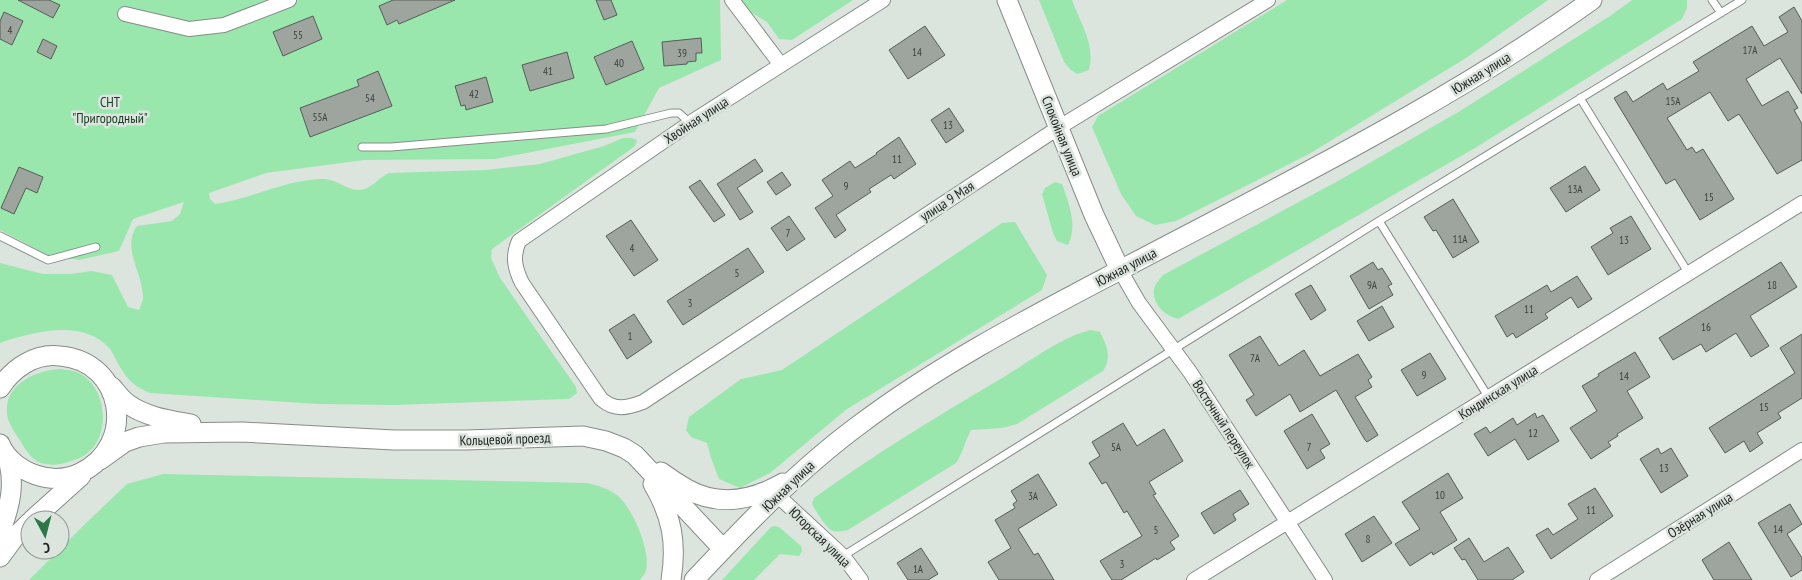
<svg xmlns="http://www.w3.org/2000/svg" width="1802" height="580" viewBox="0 0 1802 580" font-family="'PT Sans Narrow',sans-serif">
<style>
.green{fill:#9ae7ad}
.building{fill:#9ea59f;stroke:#565d57}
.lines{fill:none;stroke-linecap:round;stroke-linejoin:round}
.lane-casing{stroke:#868d87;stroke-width:9}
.street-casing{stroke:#868d87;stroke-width:16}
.secondary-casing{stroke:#868d87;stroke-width:21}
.lane{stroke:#fff;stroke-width:7}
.street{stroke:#fff;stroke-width:14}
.secondary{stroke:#fff;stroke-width:19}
.labels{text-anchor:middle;stroke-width:5;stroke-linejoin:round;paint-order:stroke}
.number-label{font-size:11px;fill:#3d413e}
.street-label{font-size:14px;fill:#1d201e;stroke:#dce4de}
.park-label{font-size:14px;fill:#173c23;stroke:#dce4de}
</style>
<rect width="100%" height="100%" fill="#dce4de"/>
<!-- green -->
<path class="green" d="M0 0H720L721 60 659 88 635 132 495 159 364 160 266 173 209 193 210 199 215 204C252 199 286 179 324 179 337 179 347 191 360 190 372 189 379 177 389 173L486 170 540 164 604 146 623 138H632L637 140 635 146 492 249 491 258 500 278 576 387 577 393 569 399 394 405 317 404 150 393C133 386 127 379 117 362 115 358 113 353 110 349 83 318 33 332 0 343V263L43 274H70L92 271 112 275 128 307 139 310C140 307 142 302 143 299 144 275 121 248 137 226L172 221 180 214 184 202 133 219 119 251 79 260 48 255 0 230Z
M740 0H853L792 40 779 39 767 22 752 13Z
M1039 0H1072C1080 22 1096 46 1089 70L1077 74 1071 70 1064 62Z
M1287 0H1548L1466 58 1309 154 1176 221 1155 225 1136 216 1121 194 1092 127 1098 116Z
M1632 0H1687V8L1682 19 1475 148 1178 319C1165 316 1152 304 1154 289 1155 284 1160 279 1163 275L1338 181 1460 111 1610 16Z
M1055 182 1062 184C1069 204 1078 225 1068 245L1057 241 1053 233 1042 194 1045 188Z
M1015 222 1047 275 1042 290 847 409 770 473 740 488 719 479 711 458 707 443 691 437 686 430 689 417 741 379 782 370 1002 223Z
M1091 330 1100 332C1107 346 1112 357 1103 371L1017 424 1002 428 971 430C965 441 963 452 956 463L848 530C842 531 836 533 831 530 826 527 815 510 812 504L814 498C875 454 939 415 1004 377 1030 361 1061 337 1091 330Z
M60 369C67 370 73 370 79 373 105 386 111 429 91 450 86 455 79 459 71 461 63 464 54 466 45 464 33 462 27 452 21 442 16 435 11 427 8 419 0 386 35 370 60 369Z
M163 474 587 483C599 486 608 488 618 496 633 509 651 551 646 571 645 574 642 577 640 580H29L83 526 127 484Z
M774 526 779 527 801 546 802 551 799 556 780 554 754 580H722L771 527Z"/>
<!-- building -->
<path class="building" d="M18 0H49L60 5 53 18Z
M393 0H455L399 24 397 20 387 25 379 6Z
M596 0H611L617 15 604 20Z
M1794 7 1802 21V94L1780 58 1746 79 1762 106 1788 91 1798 108 1794 110 1802 124V160L1777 174 1739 114 1728 121 1710 92 1667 118 1687 150 1692 147 1696 153 1703 149 1734 199 1700 220 1675 179 1666 184 1614 98 1626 91 1633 102 1663 83 1667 90 1699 71 1693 62 1752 26 1764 46 1788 32 1779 17Z
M4 12 23 21 12 45 0 39V21Z
M313 16 322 39 283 56 273 32Z
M925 26 945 55 908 79 889 50Z
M701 38 702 53H696V61L687 62V64L664 66 662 42Z
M43 39 57 46 51 59 37 52Z
M632 41 644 69 606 85 594 57Z
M567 52 574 78 530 91 522 65Z
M378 71 392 106 310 137 300 108 359 86 357 80Z
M486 77 493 102 466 110 465 105 461 106 455 86Z
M949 108 964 131 946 143 931 120Z
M899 137 916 164 894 179 891 175 869 189 871 192 836 215 846 230 835 238 815 208 833 196 822 180 850 161 855 168 877 154 876 153Z
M755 159 763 171 737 188 753 212 740 220 717 184Z
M1585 166 1600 190 1566 212 1550 188Z
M19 167 43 177 37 193 26 188 14 214 1 208Z
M782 172 791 185 776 195 767 182Z
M700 180 725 215 714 222 689 187Z
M1453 199 1479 242 1453 258 1436 230 1433 231 1424 217Z
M789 216 805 239 787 251 771 228Z
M1631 216 1651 249 1608 275 1591 247 1613 233 1610 228Z
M631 220 658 260 634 276 606 236Z
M748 248 764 272 683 325 667 301Z
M1373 262 1378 270 1382 268 1392 284 1388 286 1393 295 1369 309 1350 276Z
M1781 262 1797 287 1750 316 1769 346 1751 357 1736 333 1706 352 1701 344 1673 360 1659 338Z
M1577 276 1592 299 1578 308 1571 297 1545 314 1548 318 1516 338 1513 333 1507 337 1495 316 1547 285 1551 292Z
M1311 285 1326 310 1311 320 1295 294Z
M1382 306 1394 327 1369 341 1357 321Z
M634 314 652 342 627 359 609 330Z
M1802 334V398L1778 413 1781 418 1757 433 1763 443 1750 452 1744 441 1725 453 1709 428 1795 373 1780 348Z
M1260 336 1279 366 1304 350 1320 376 1358 354 1372 377 1368 380 1372 387 1355 397 1378 435 1367 442 1365 440 1336 390 1300 412 1290 394 1256 416 1246 400 1254 395 1229 355Z
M1635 352 1650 377 1627 391 1643 418 1617 434 1618 436 1608 442 1611 446 1591 459 1570 428 1597 411 1582 386 1599 376 1598 374Z
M1430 353 1446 379 1417 396 1401 370Z
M1535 413 1537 418 1543 415 1559 441 1528 460 1515 439 1488 456 1474 434 1486 427 1490 433 1513 418 1517 425Z
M1312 414 1330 444 1320 450 1325 458 1307 469 1284 431Z
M1123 423 1137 446 1164 429 1183 461 1149 482 1156 494 1153 495 1179 536 1170 542 1175 549 1157 560 1156 558 1121 580H1112L1100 561 1142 536 1127 511 1124 513 1106 482 1102 484 1089 463 1100 456 1092 442Z
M1658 448 1661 454 1671 448 1688 476 1661 493 1640 459Z
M1448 473 1463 498 1440 512 1457 540 1433 555 1432 552 1410 566 1395 544 1420 529 1402 502Z
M1038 474 1057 505 1018 529 1034 555 1038 553 1054 580H999L988 562 1011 548 995 520 1015 508 1013 504 1017 501 1011 491Z
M1595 488 1613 516 1551 559 1536 535 1548 528 1553 535 1578 519 1568 504Z
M1240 490 1249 504 1233 514 1236 520 1214 534 1201 513Z
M1790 504 1802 524 1787 534 1802 558V570L1791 577 1758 523Z
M1374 516 1392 543 1362 562 1345 534Z
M1469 538 1484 562 1508 547 1524 572 1512 580H1478L1465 559 1462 560 1454 548Z
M1729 542 1752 580H1714L1702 560Z
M921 548 938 574 928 580H908L897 563Z"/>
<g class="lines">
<!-- lane casing -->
<g class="lane-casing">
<path id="lane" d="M1712 0 1721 13
M1580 98 1689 274
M362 147H391L606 129 671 113H679L690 123
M1379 221 1489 398
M0 236 48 260 96 247
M843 556 1379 221 1742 0"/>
</g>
<!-- street casing -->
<g class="street-casing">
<path id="street" d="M732 0 781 65
M883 0 690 123 519 241C512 256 515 269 522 283L601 399C615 411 627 408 643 402L1058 128 1268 0
M125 14 189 29 224 25 289 0
M1120 270 1139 303 1190 372 1325 580
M777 495 843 556 861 580
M1194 580 1802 203
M1597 580 1802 450"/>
</g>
<!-- secondary casing -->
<g class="secondary-casing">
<path id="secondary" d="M1007 0 1094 215 1120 270
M112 387C117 393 122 400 128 404 146 417 169 420 191 424
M0 388C13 368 35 353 60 356 124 361 138 445 80 473 67 479 51 480 36 475 21 470 6 459 0 444
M100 460 125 442 139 437 164 433 242 432 394 440H466L583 436 606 441 624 448 635 455 723 549
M661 472C669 478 678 484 687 489 719 507 753 500 783 483
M653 484C672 516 677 543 671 580
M32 520 81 476
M0 532C10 507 16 483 7 456
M0 557 14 538 30 522
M694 580C746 525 798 470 859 425 941 363 1033 316 1124 268 1283 184 1445 105 1592 0"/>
</g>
<!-- lane -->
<use href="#lane" class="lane"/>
<!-- street -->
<use href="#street" class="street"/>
<!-- secondary -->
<use href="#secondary" class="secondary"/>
</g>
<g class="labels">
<!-- number labels -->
<g class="number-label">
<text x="10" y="34">4</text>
<text x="298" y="39">55</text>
<text x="1750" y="54">17А</text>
<text x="917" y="56">14</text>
<text x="682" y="57">39</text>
<text x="619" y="67">40</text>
<text x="548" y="75">41</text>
<text x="474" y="98">42</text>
<text x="370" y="102">54</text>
<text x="1673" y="105">15А</text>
<text x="320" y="121">55А</text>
<text x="948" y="129">13</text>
<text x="897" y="163">11</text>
<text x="846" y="190">9</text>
<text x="1575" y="193">13А</text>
<text x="1709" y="201">15</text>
<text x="788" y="237">7</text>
<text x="1460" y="243">11А</text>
<text x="1624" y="244">13</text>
<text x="632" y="252">4</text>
<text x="737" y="277">5</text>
<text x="1372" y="289">9А</text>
<text x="1772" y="289">18</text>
<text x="690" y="307">3</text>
<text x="1529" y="313">11</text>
<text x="1706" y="331">16</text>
<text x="630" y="340">1</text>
<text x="1255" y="362">7А</text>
<text x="1424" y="379">9</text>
<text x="1624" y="380">14</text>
<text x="1764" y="411">15</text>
<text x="1533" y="437">12</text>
<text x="1116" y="451">5А</text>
<text x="1309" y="451">7</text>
<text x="1664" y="472">13</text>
<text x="1440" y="499">10</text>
<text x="1033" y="500">3А</text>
<text x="1591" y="514">11</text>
<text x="1778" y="533">14</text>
<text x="1156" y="534">5</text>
<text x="1368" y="543">8</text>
<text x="1122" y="568">3</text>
<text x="918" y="573">1А</text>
</g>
<!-- street labels -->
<g class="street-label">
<text transform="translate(1481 73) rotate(-32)" y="5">Южная улица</text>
<text transform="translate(696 120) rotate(-33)" y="5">Хвойная улица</text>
<text transform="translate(1062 136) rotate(68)" y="5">Спокойная улица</text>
<text transform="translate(947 201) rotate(-33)" y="5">улица 9 Мая</text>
<text transform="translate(1126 267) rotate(-28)" y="5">Южная улица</text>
<text transform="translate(1498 392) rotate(-32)" y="5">Кондинская улица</text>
<text transform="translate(1224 424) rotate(57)" y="5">Восточный переулок</text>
<text transform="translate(505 439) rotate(-2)" y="5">Кольцевой проезд</text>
<text transform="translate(788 486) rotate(-44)" y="5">Южная улица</text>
<text transform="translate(1700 515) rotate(-32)" y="5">Озёрная улица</text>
<text transform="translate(820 537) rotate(44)" y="5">Югорская улица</text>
</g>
<!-- park labels -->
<g class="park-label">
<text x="110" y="107">СНТ<tspan x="110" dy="16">"Пригородный"</tspan></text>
</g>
</g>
<!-- north arrow -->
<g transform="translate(45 535) rotate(173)"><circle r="24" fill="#dce4de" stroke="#909691"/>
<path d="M0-4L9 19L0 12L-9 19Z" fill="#2c7745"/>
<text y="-8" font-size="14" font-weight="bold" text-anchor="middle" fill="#1d201e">С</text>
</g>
</svg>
